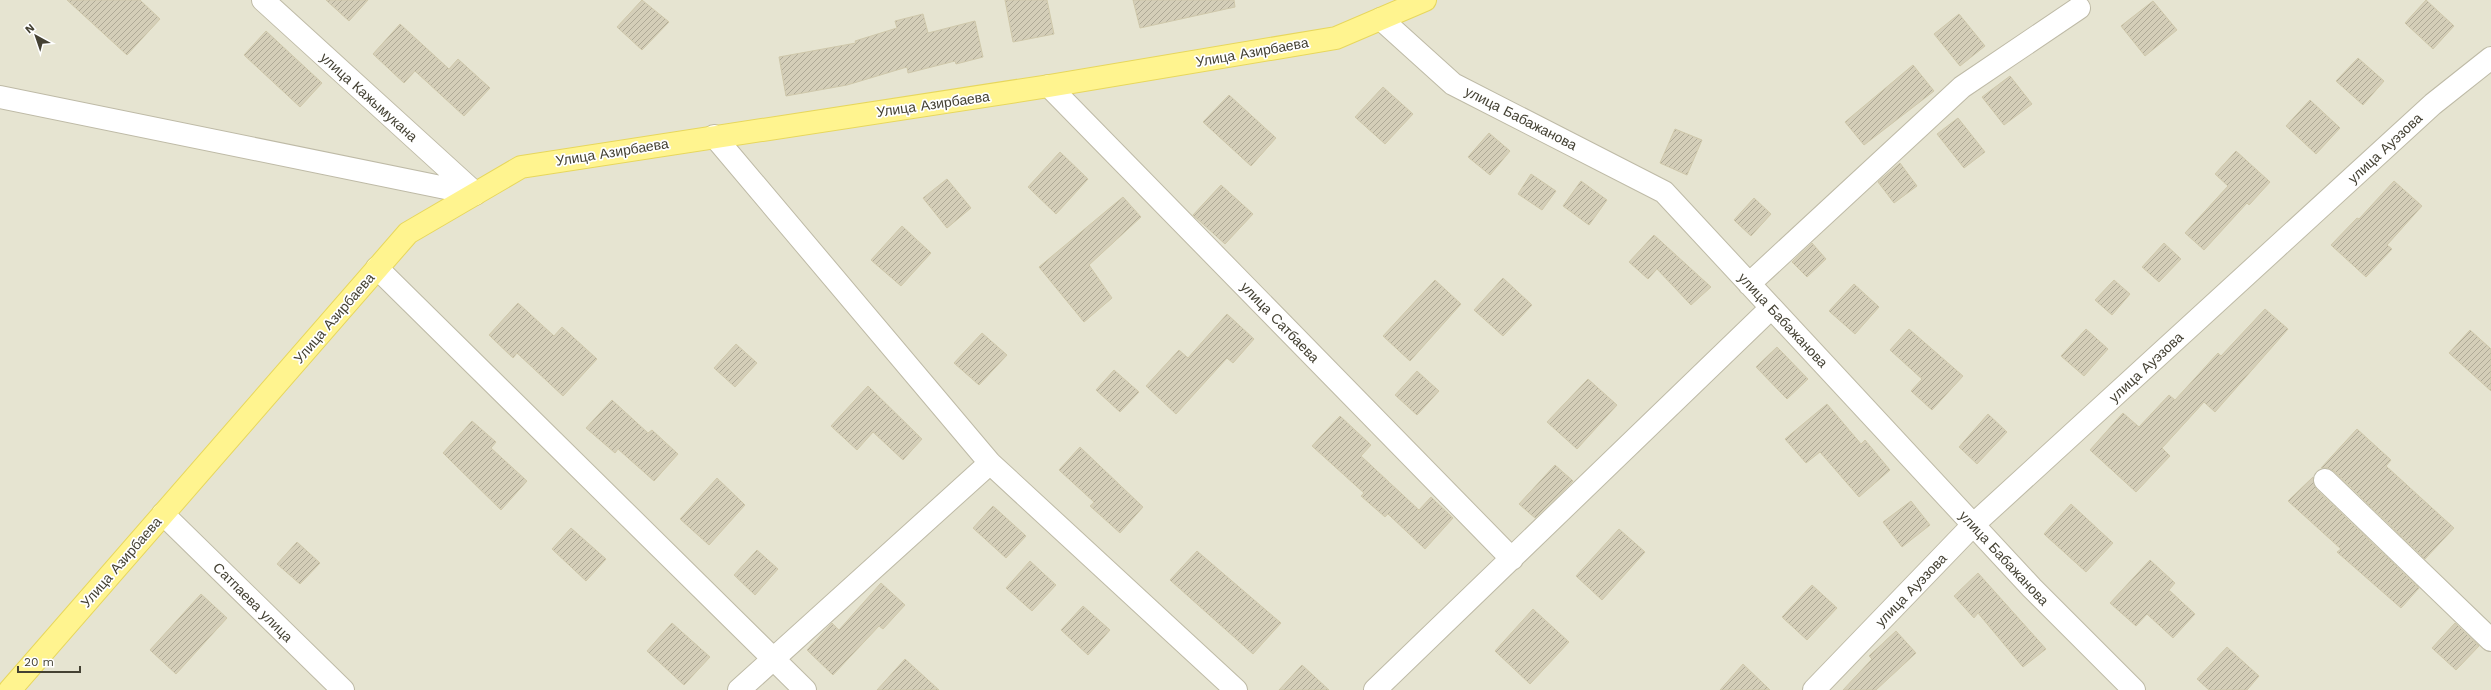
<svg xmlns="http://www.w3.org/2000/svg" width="2491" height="690" viewBox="0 0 2491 690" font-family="'Work Sans',sans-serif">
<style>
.residential{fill:#e6e4d1}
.building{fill:url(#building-hatch);stroke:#cfc8ab}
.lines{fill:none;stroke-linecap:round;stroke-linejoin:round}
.minor-casing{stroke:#bebaa6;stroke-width:24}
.major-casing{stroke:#e7d75d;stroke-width:24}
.minor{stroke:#fff;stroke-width:22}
.major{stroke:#fff48f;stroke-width:22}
.labels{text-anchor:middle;stroke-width:3.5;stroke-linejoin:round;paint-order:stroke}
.street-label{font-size:14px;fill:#444133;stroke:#fff}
</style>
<defs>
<pattern id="building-hatch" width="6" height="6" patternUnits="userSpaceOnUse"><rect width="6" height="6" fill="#d4ceb8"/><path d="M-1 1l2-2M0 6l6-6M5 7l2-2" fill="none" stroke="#aea996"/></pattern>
</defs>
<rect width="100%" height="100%" fill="#f2f0e3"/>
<!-- residential -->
<path class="residential" d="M0 0H2491V690H0Z"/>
<!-- building -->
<path class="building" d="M67 0H140L160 19 127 55Z
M326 0H368L349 21Z
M642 0 669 22 642 50 617 27Z
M1005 0H1047L1054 34 1013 42Z
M1133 0H1234L1235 7 1140 28Z
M2426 0 2454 26 2433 49 2405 23Z
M2153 1 2177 30 2145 56 2121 26Z
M923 14 928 33 975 21 983 57 956 64 955 61 908 73 907 67 847 85 786 96 779 57 856 43 855 41 897 28 895 21Z
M1959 14 1985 46 1960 66 1934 34Z
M400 24 449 69 458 59 490 88 464 116 415 71 404 83 373 54Z
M266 31 322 83 300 107 244 55Z
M2358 58 2384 81 2363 105 2336 81Z
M1913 65 1934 91 1864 145 1845 122Z
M2010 76 2032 104 2004 125 1982 97Z
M1383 87 1413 114 1385 144 1355 117Z
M1229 95 1276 138 1251 166 1203 122Z
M2310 100 2340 128 2316 154 2286 126Z
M1958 118 1985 152 1964 168 1937 134Z
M1675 129 1702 140 1687 175 1660 163Z
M1489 133 1510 151 1490 175 1468 157Z
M2236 151 2270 182 2249 205 2247 203 2204 250 2185 233 2228 186 2215 174Z
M1060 152 1088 179 1056 214 1028 187Z
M1900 163 1917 186 1894 203 1878 182Z
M1531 174 1556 191 1542 210 1518 194Z
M947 179 971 208 947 228 923 198Z
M1581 181 1607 200 1589 225 1563 206Z
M2394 181 2422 206 2387 245 2392 249 2366 277 2331 245 2357 218 2359 219Z
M1221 185 1253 214 1225 244 1193 215Z
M1123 197 1141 217 1089 265 1112 298 1084 322 1039 267Z
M1754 198 1771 214 1751 236 1734 220Z
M902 226 931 253 901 286 871 260Z
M1654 235 1711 287 1691 305 1657 269 1648 279 1629 262Z
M1812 243 1826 259 1807 277 1792 262Z
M2164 243 2181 259 2159 282 2142 267Z
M1503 278 1532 305 1503 336 1474 310Z
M1435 280 1461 304 1410 361 1383 336Z
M2114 280 2130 294 2112 315 2095 300Z
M1854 284 1879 307 1855 334 1829 311Z
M518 303 554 336 562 327 597 359 563 396 517 353 513 358 489 335Z
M2265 309 2288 329 2215 412 2204 402 2162 448 2170 456 2136 492 2090 450 2123 413 2139 427 2169 395 2175 400 2218 353 2221 356Z
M1227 314 1254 339 1233 363 1227 358 1176 414 1146 386 1179 350 1188 358Z
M1909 329 1963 376 1932 410 1911 391 1922 379 1890 350Z
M2086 329 2108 349 2084 376 2061 356Z
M2470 330 2491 349V391L2449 353Z
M982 333 1007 355 979 385 954 363Z
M736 344 757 363 735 387 714 368Z
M1777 347 1808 379 1787 399 1756 367Z
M1114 370 1139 392 1120 412 1096 390Z
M1417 371 1439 391 1417 415 1395 395Z
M1588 379 1617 405 1577 449 1547 422Z
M868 386 922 439 903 460 873 432 857 450 831 426Z
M612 400 648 433 652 430 678 454 654 481 618 449 615 453 586 428Z
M1827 404 1861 444 1865 440 1890 470 1859 497 1820 452 1806 463 1785 439Z
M1988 414 2007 432 1977 464 1959 447Z
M1340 416 1371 445 1361 456 1419 510 1431 497 1453 518 1425 549 1388 514 1385 517 1361 496 1364 493 1312 446Z
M472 421 496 442 491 448 527 481 501 510 443 453Z
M2357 429 2391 460 2386 466 2454 528 2425 559 2334 471 2328 468H2321Z
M1080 447 1143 507 1120 533 1090 506 1094 502 1059 470Z
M1555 465 1573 481 1535 518 1519 504Z
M2313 477 2316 489 2419 588 2401 608 2337 552 2341 549 2288 501Z
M717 478 745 505 709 545 680 519Z
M1911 501 1930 525 1902 547 1883 522Z
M2071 504 2113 543 2086 572 2044 534Z
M993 506 1026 536 1006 558 973 528Z
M571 528 606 559 586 581 552 549Z
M1619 529 1645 552 1602 600 1576 576Z
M297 542 320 563 300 584 277 564Z
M757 550 778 569 755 595 734 575Z
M1197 551 1281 623 1253 654 1170 580Z
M2150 560 2175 583 2169 590 2195 614 2173 638 2147 614 2136 626 2110 603Z
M1030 561 1056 585 1032 611 1006 588Z
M1978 573 2046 649 2023 667 1978 613 1974 618 1954 596Z
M881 583 905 605 883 629 879 626 833 675 807 650 832 623 839 630Z
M1812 585 1837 608 1807 640 1782 617Z
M201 594 227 618 176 674 150 650Z
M1083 606 1110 630 1088 655 1061 630Z
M1533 609 1569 642 1530 684 1495 651Z
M672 623 710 657 684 685 647 651Z
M2455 623 2479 646 2456 670 2432 648Z
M1896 631 1916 653 1876 690H1843L1872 659 1869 656Z
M2227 647 2259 676 2247 690H2209L2197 679Z
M905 659 939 690H877Z
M1743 664 1770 690H1720Z
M1302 665 1329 690H1279Z"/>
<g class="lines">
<!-- minor casing -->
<g class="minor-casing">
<path id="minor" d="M263 0 475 193
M1381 19 1453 84 1664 192 2032 588 2134 690
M1049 86 1512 559
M0 97 475 194
M714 136 990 463 1236 690
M377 268 805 690
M1749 284 1962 87 2079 8
M2325 480 2491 640
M163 514 343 690
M739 690 990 463
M1375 690 1771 308
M1814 690 1973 525 2433 104 2491 58"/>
</g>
<!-- major casing -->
<g class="major-casing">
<path id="major" d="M10 690 408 233 521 167 1049 86 1336 38 1425 0"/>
</g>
<!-- minor -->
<use href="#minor" class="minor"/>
<!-- major -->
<use href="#major" class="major"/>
</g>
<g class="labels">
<!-- street labels -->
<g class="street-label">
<text transform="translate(1252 52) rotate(-10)" y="5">Улица Азирбаева</text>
<text transform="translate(369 97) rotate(42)" y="5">улица Кажымукана</text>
<text transform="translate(933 104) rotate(-8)" y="5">Улица Азирбаева</text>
<text transform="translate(1521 118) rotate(27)" y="5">улица Бабажанова</text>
<text transform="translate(2385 148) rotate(-43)" y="5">улица Ауэзова</text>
<text transform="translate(612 152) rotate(-9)" y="5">Улица Азирбаева</text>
<text transform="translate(334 318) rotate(-49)" y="5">Улица Азирбаева</text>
<text transform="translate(1783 320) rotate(47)" y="5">улица Бабажанова</text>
<text transform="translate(1280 322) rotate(46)" y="5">улица Сатбаева</text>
<text transform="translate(2146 367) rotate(-43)" y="5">улица Ауэзова</text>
<text transform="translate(2004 558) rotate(47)" y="5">улица Бабажанова</text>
<text transform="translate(121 562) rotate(-49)" y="5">Улица Азирбаева</text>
<text transform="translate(1911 590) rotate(-46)" y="5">улица Ауэзова</text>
<text transform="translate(253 602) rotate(45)" y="5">Сатпаева улица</text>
</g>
</g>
<!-- north arrow -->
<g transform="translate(36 36) rotate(320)" stroke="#ffffff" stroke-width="3" paint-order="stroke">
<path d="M0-3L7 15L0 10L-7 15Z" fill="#444133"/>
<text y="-6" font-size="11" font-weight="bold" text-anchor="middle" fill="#444133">N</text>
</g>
<!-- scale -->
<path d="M18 666v6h62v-6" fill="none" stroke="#444133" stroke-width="2"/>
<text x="24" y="666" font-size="12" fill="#444133" stroke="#ffffff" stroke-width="3" paint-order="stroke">20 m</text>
</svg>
